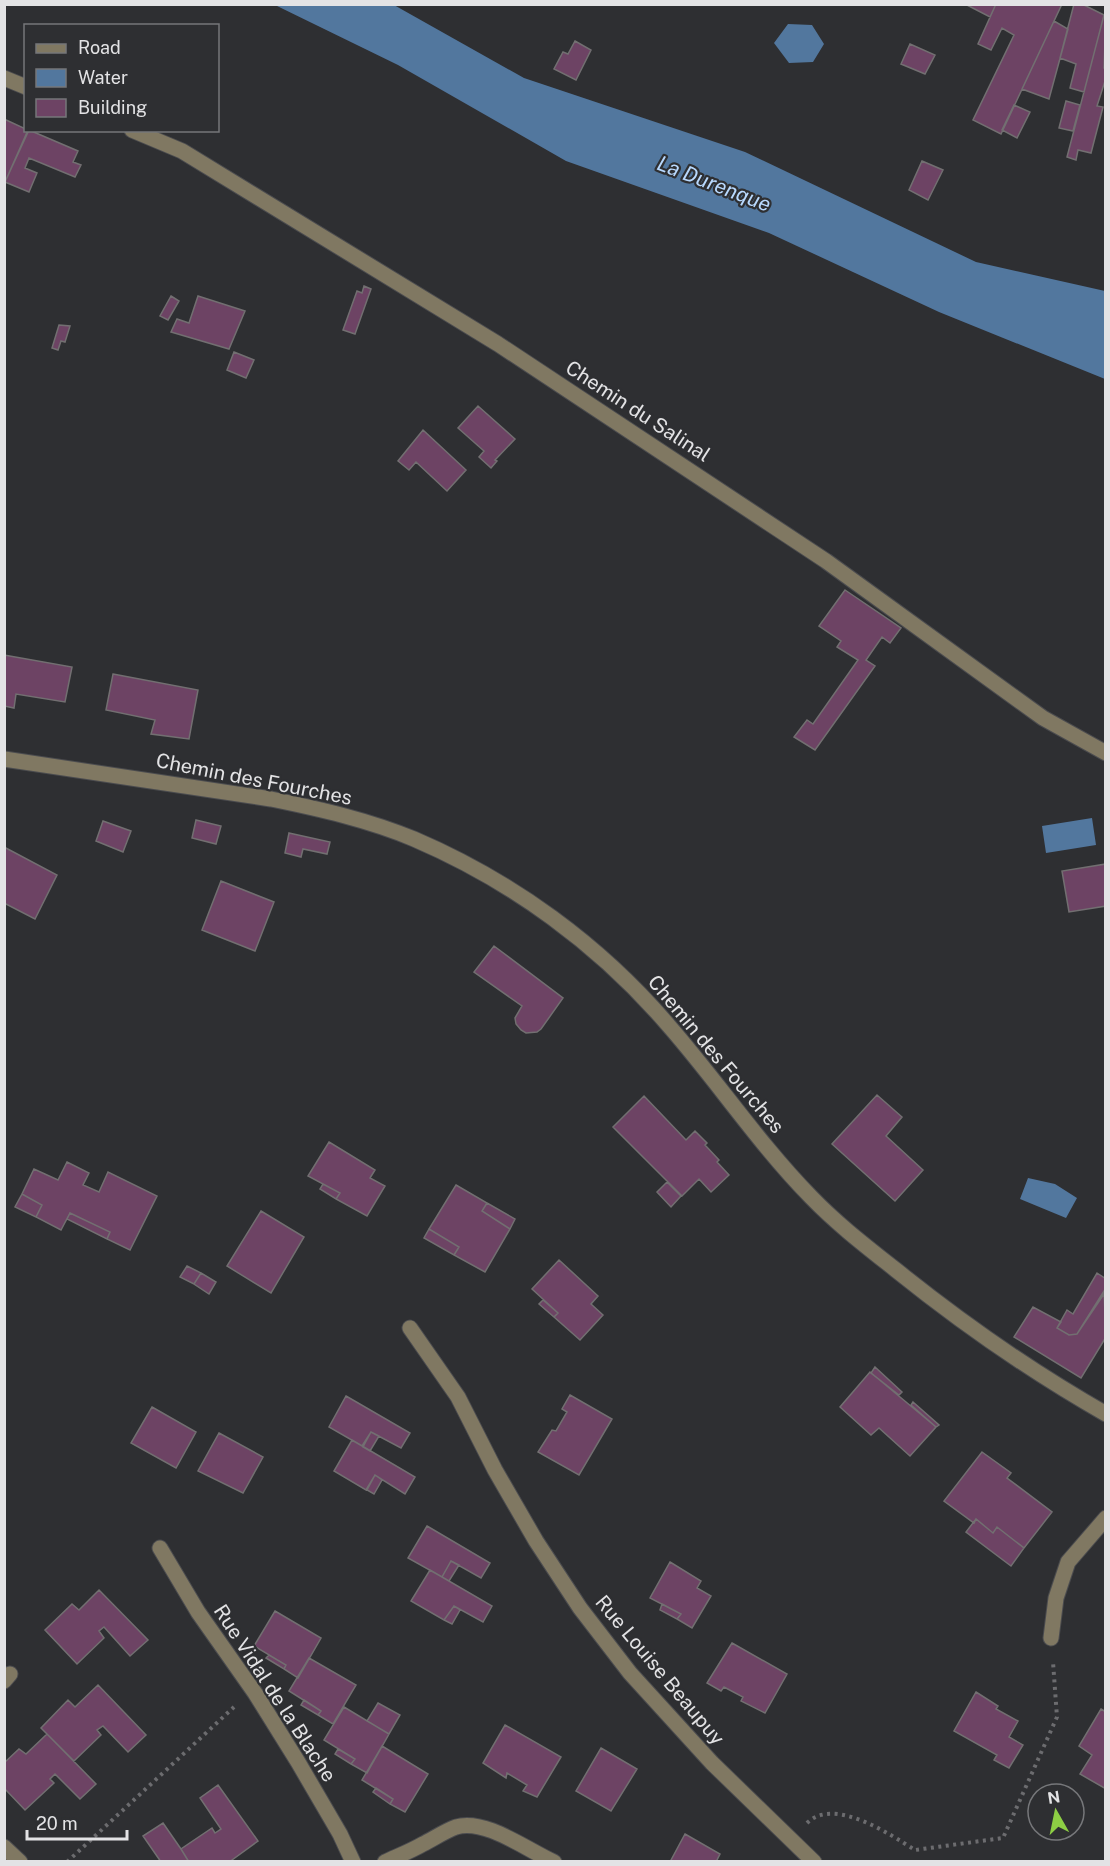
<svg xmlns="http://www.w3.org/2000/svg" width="1110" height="1866" viewBox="0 0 1110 1866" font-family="'Public Sans',sans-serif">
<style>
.water{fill:#52779e}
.building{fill:#6d4364;stroke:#726f71;stroke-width:1.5}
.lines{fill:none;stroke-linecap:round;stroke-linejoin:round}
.minor-casing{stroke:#4b4c4f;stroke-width:17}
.path{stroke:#6c6c6f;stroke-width:4;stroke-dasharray:3 4.5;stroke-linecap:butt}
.minor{stroke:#807862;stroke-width:15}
.labels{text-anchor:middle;stroke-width:4.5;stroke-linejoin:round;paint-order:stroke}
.street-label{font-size:20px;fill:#e3e3e5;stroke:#2e2f32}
.water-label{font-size:21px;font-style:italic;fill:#b8d9fe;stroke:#2e2f32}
</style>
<rect width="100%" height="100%" fill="#2e2f32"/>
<!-- water -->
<path class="water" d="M275 5H394L524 78 745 152 976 262 1105 291V379L939 312 769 233 566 161 398 65Z
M788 24 812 25 824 44 813 62 789 63 774 43Z
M1092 818 1096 845 1046 853 1042 826Z
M1028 1178 1055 1184 1077 1198 1066 1218 1020 1199Z"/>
<!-- building -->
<path class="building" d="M965 4H996L990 17Z
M996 4H1062L1001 134 973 120 1014 35 1002 28 991 50 978 44Z
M1074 4H1082L1104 15 1084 92 1070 88 1076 64 1060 58Z
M1104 15 1106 16 1104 68H1106V78L1097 106 1103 107 1091 153 1078 150 1076 160 1067 157Z
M1054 21 1068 29 1049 99 1022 89Z
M575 41 591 50 576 80 554 69 563 52 568 54Z
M910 44 935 55 925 74 901 64Z
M1066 101 1080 105 1073 131 1059 128Z
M1014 105 1030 112 1017 138 1002 130Z
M4 119 28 130 5 182H4Z
M29 130 78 151 73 162 81 165 75 177 29 158 25 168 37 173 29 192 5 182Z
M922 161 943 170 928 200 909 190Z
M364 286 371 289 355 334 343 330 357 291 362 293Z
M171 296 179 301 168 320 160 316Z
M198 296 245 311 229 349 171 332 177 319 189 323Z
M59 325 70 326 65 342 61 341 58 350 52 348Z
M234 352 254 360 246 378 227 370Z
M478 406 515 439 495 460 497 461 491 468 479 457 484 451 458 428Z
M423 430 466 470 447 491 416 462 409 470 398 461Z
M845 590 901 628 890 643 882 637 866 660 875 666 815 750 794 737 807 720 813 724 858 660 837 647 841 641 819 626Z
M4 655 72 667 65 702 16 694 14 708 4 706Z
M113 674 198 690 189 739 151 734 155 720 106 710Z
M196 820 221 826 216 844 192 838Z
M103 821 131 831 123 852 96 841Z
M289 833 330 842 327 854 303 849 301 857 285 853Z
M4 847 57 875 35 919 4 903Z
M1106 864V906L1069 912 1062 871Z
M221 881 274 902 255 951 202 930Z
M494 946 563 998 541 1029 537 1032 526 1033 521 1030 516 1024 515 1018 522 1006 474 972Z
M877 1095 902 1117 886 1136 923 1170 895 1201 832 1144Z
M644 1096 686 1140 695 1131 707 1143 705 1145 719 1160 717 1162 729 1175 711 1192 699 1179 682 1196 613 1127Z
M329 1142 375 1170 370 1178 385 1186 367 1216 336 1199 340 1193 308 1176Z
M67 1162 89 1173 83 1185 99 1192 108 1172 157 1196 130 1250 107 1239 110 1232 70 1213 61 1230 36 1217 42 1205 22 1194 34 1169 58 1180Z
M667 1182 681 1196 671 1207 657 1192Z
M323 1184 340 1193 336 1199 320 1189Z
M456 1185 487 1203 482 1211 510 1229 485 1272 454 1255 459 1247 429 1229Z
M22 1194 42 1205 36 1217 15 1207Z
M487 1203 515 1219 510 1229 482 1211Z
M261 1211 304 1237 271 1293 227 1266Z
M70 1213 110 1232 107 1239 67 1219Z
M429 1229 459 1247 454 1255 424 1238Z
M559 1260 598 1296 591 1304 603 1315 580 1340 554 1317 558 1313 532 1289Z
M187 1266 201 1273 194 1284 180 1277Z
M201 1273 216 1282 209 1294 194 1284Z
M1097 1273 1106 1279V1291L1077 1334 1069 1335 1057 1328 1067 1310 1073 1314Z
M1104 1291 1106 1337 1081 1378 1014 1337 1033 1307 1061 1322 1057 1328 1069 1335 1077 1334Z
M543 1300 558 1313 554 1317 539 1304Z
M875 1367 902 1392 899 1395 871 1373Z
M870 1372 936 1427 910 1456 879 1428 871 1435 840 1407Z
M570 1395 612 1419 579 1475 538 1452 552 1430 556 1431 567 1412 562 1409Z
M346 1396 410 1433 401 1448 371 1432 362 1446 329 1427Z
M913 1402 939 1425 936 1427 911 1405Z
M152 1407 196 1432 176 1468 131 1443Z
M371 1432 379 1436 370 1451 363 1447Z
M219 1433 263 1457 243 1493 198 1471Z
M352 1440 415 1477 405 1494 375 1475 366 1490 334 1471Z
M982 1452 1011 1473 1007 1478 1052 1512 1024 1548 997 1527 993 1533 976 1519 974 1523 944 1501Z
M375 1475 382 1480 374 1494 367 1490Z
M976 1519 993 1533 997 1527 1024 1548 1011 1566 966 1532Z
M427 1526 490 1563 481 1578 451 1561 442 1577 408 1558Z
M451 1561 459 1565 449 1581 442 1577Z
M670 1562 701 1581 697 1588 711 1596 692 1628 677 1619 681 1614 650 1598Z
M430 1570 492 1606 483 1622 454 1606 444 1620 411 1601Z
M99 1590 148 1640 130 1656 104 1627 99 1631 104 1638 77 1664 45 1630 72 1604 79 1610Z
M662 1604 681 1614 677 1619 660 1610Z
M454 1606 460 1610 452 1624 444 1620Z
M275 1611 321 1638 298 1678 284 1669 286 1665 254 1646Z
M732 1643 787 1674 765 1713 741 1701 743 1697 724 1687 721 1691 707 1683Z
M269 1655 286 1665 284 1669 266 1658Z
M309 1658 356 1685 333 1724 318 1715 321 1711 289 1691Z
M98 1685 146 1735 128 1752 103 1726 97 1730 101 1735 74 1761 41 1728 68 1700 75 1707Z
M976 1692 998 1706 996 1709 1018 1721 1009 1737 1023 1745 1009 1768 994 1760 997 1755 954 1731Z
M304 1700 321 1711 318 1715 301 1705Z
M378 1703 400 1715 389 1734 367 1721Z
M344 1707 389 1734 367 1773 351 1764 355 1759 324 1740Z
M1101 1709 1106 1712V1789L1080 1774 1092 1755 1079 1746Z
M505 1725 561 1757 537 1797 523 1791 527 1785 507 1773 506 1778 483 1763Z
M47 1734 96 1784 80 1799 55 1774 50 1779 54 1783 25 1810 4 1788V1763L19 1749 26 1754Z
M382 1746 428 1774 405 1812 390 1804 393 1799 362 1780Z
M601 1748 637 1769 611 1811 576 1791Z
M338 1749 355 1759 351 1764 335 1754Z
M218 1785 258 1841 232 1860 234 1862H189L181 1849 212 1828 215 1833 221 1829 200 1798Z
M376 1788 393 1799 390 1804 373 1792Z
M163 1823 181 1849 189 1862H161L143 1836Z
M685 1834 720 1854 716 1862H670Z"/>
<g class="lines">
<!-- minor casing -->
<g class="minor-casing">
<path id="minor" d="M4 78 26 87
M132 130 182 151 498 344 826 561 1043 718 1106 753
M4 759 271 799C320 809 368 820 414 839 512 881 600 945 669 1026 718 1082 759 1144 811 1197 837 1224 867 1247 896 1270 962 1323 1032 1372 1106 1414
M410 1328 458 1397 495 1470 536 1541 580 1608 630 1673 712 1763 814 1862
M160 1548 198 1612 255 1693 298 1762 340 1834 353 1862
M1051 1638 1056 1598 1068 1562 1106 1518
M4 1681 10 1674
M4 1847 20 1862
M385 1862C398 1856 411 1851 423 1844 433 1839 445 1831 456 1827 485 1818 527 1850 554 1862"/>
</g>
<!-- path -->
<path class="path" d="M807 1823C834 1796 891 1835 915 1850L1003 1838 1057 1717 1053 1662
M67 1862 234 1707"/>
<!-- minor -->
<use href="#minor" class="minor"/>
</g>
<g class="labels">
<!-- street labels -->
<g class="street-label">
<text transform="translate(638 411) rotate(33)" y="7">Chemin du Salinal</text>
<text transform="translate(254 779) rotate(11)" y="7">Chemin des Fourches</text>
<text transform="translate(716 1054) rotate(50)" y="7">Chemin des Fourches</text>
<text transform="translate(660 1670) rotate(50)" y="7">Rue Louise Beaupuy</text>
<text transform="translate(275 1693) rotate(57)" y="7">Rue Vidal de la Blache</text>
</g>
<!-- water labels -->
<g class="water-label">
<text transform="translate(714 184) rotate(21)" y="7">La Durenque</text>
</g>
</g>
<!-- border -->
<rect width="1110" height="1866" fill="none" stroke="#e3e3e5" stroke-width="12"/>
<!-- legend -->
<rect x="24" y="24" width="195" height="108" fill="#2e2f32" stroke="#76777a" stroke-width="1.5"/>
<rect x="36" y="44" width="30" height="9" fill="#807862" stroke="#76777a" stroke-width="1.5"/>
<text x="78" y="54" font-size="18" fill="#e3e3e5">Road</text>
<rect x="36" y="69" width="30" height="18" fill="#52779e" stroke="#76777a" stroke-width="1.5"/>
<text x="78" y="84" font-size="18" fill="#e3e3e5">Water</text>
<rect x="36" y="99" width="30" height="18" fill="#6d4364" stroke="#76777a" stroke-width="1.5"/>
<text x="78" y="114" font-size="18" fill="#e3e3e5">Building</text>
<!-- north arrow -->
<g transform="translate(1056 1812) rotate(351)"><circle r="28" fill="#2e2f32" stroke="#76777a" stroke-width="1.5"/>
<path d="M0-4.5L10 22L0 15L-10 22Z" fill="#8dce44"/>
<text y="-9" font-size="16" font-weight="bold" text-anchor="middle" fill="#e3e3e5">N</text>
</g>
<!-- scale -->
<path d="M27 1830v9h100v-9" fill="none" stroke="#e3e3e5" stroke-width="3"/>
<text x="36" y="1830" font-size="18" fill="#e3e3e5" stroke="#2e2f32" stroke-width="4.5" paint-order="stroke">20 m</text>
</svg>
